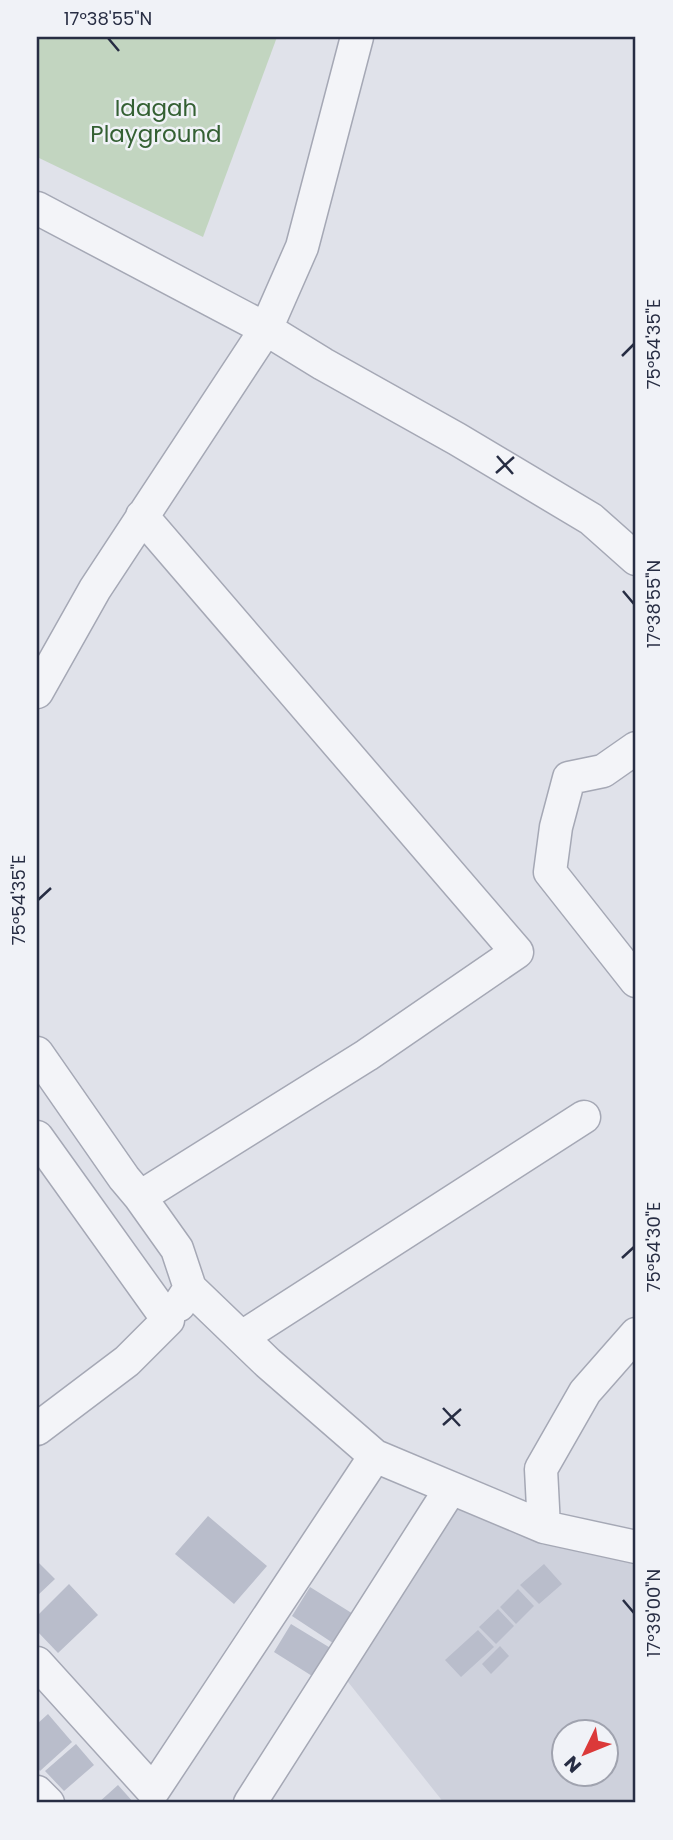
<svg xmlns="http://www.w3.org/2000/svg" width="673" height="1840" viewBox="0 0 673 1840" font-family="Poppins,sans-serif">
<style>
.built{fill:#ced1dc;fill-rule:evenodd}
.green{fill:#c2d5c0}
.building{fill:#b9bdcb}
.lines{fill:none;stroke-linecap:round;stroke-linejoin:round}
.street-casing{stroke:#a5a8b5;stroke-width:35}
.street{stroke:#f3f4f8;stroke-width:32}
.ticks{fill:none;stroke:#272d43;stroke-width:2.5}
.labels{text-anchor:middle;stroke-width:5;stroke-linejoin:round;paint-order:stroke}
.park-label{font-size:23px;fill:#346033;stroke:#f0f2f7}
.neatline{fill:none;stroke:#272d43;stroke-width:2.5}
.ticks-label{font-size:18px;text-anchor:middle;fill:#272d43}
</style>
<rect width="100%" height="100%" fill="#e0e2ea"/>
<!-- built -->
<path class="built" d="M451 1488 636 1547V1803H444L337 1668ZM564 1731H606V1773H564Z"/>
<!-- green -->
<path class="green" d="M37 37H277L203 237 37 157Z"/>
<!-- building -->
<path class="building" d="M208 1516 267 1566 234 1604 175 1554Z
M37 1561 55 1579 37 1596Z
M544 1564 562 1584 539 1604 520 1585Z
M69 1584 98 1615 58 1653 37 1631V1616Z
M310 1587 358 1617 339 1647 292 1616Z
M518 1589 534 1606 516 1624 500 1607Z
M498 1609 514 1626 496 1644 479 1627Z
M291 1624 337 1652 320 1681 274 1652Z
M478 1630 494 1647 461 1677 445 1660Z
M500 1646 509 1656 491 1674 482 1664Z
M48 1714 72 1742 40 1771 37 1767V1724Z
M76 1744 94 1765 64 1791 45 1771Z
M118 1785 134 1803H98Z"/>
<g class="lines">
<!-- street casing -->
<g class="street-casing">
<path id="street" d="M37 208 266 329 323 364 457 439 591 519 636 559
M37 692 95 589 266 329 302 247 357 37
M636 748 603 771 569 778 556 827 550 872 636 981
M37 1053 124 1178 140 1197 177 1249 190 1288 179 1305
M37 1137 168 1320 127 1361 37 1429
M140 1197 367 1055 517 952 142 516
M190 1288 268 1363 375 1456 544 1527 636 1547
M242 1337 584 1117
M544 1527 541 1469 585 1392 636 1334
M37 1663 153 1791 375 1456
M37 1792 48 1803
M250 1803 451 1488"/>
</g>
<!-- street -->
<use href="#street" class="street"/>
</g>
<!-- ticks -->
<path class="ticks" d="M108 38 119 51M622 356 634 344M497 456 513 474M496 473 514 457M623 591 634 604M38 900 51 888M622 1258 634 1247M443 1408 460 1426M443 1425 461 1409M623 1600 634 1613"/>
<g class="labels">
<!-- park labels -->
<g class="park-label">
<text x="156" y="116">Idagah<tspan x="156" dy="26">Playground</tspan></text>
</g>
</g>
<!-- border -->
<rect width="673" height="1840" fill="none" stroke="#f0f2f7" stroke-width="77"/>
<!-- north arrow -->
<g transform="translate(585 1753) rotate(227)"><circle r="33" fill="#f0f2f7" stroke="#a0a3af" stroke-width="2"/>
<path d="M0-5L12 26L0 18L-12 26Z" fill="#db3939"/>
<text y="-10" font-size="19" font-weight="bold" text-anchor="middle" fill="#272d43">N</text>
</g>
<rect x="38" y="38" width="596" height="1763" class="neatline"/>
<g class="ticks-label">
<text x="108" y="25">17°38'55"N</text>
<text transform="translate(654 344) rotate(-90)" y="6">75°54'35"E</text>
<text transform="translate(654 604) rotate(-90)" y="6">17°38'55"N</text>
<text transform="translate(19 900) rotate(-90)" y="6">75°54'35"E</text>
<text transform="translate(654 1247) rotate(-90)" y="6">75°54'30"E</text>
<text transform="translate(654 1613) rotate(-90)" y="6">17°39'00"N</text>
</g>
</svg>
